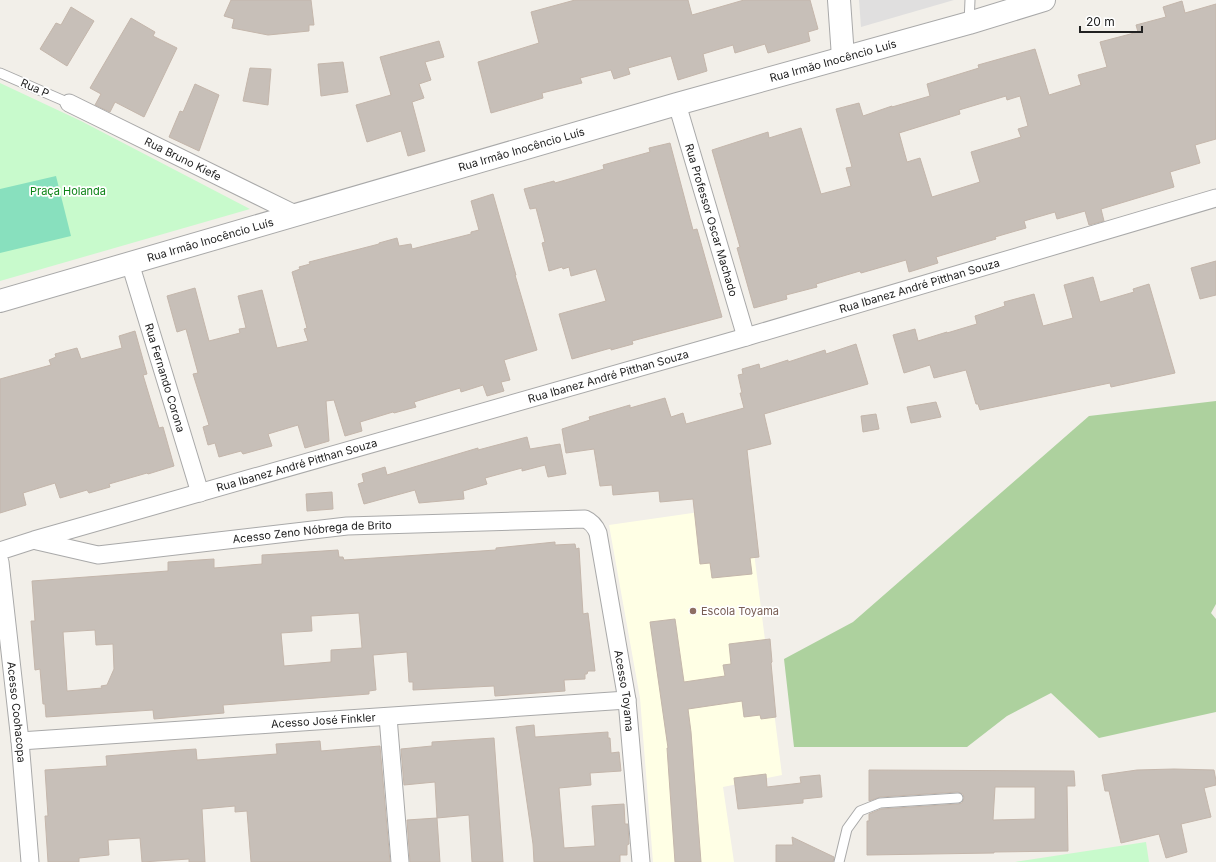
<svg xmlns="http://www.w3.org/2000/svg" width="1216" height="862" viewBox="0 0 1216 862" font-family="Inter,sans-serif">
<style>
.residential{fill:#e0dfdf}
.education{fill:#ffffe5}
.forest{fill:#add19e}
.park{fill:#c8facc}
.pitch{fill:#88e0be}
.building{fill:#c7bfb8;stroke:#c4b6ab;fill-rule:evenodd}
.lines{fill:none;stroke-linecap:round;stroke-linejoin:round}
.service-casing{stroke:#a9a9a9;stroke-width:11}
.minor-casing{stroke:#a9a9a9;stroke-width:19}
.tertiary-casing{stroke:#a9a9a9;stroke-width:24}
.service{stroke:#fff;stroke-width:9}
.minor{stroke:#fff;stroke-width:17}
.tertiary{stroke:#fff;stroke-width:22}
.education-dot{fill:#8d6e63;stroke:#fff;stroke-width:1.5}
.labels{text-anchor:middle;stroke-width:3.5;stroke-linejoin:round;paint-order:stroke}
.street-label{font-size:11px;fill:#222;stroke:#fff}
.park-label{font-size:11px;fill:#0c8416;stroke:#fff}
.education-label{font-size:11px;fill:#785e54;stroke:#fff;text-anchor:start}
</style>
<rect width="100%" height="100%" fill="#f2efe9"/>
<!-- residential -->
<path class="residential" d="M859 0H954L861 27Z"/>
<!-- education -->
<path class="education" d="M748 505 782 775 723 787 734 862H653L640 698 609 525Z"/>
<!-- forest -->
<path class="forest" d="M1216 401V604L1211 613 1216 619V712L1099 738 1051 693 1007 716 967 747H794L784 659 853 622 1089 416Z"/>
<!-- park -->
<path class="park" d="M0 83 81 121 250 209 0 281Z
M1146 842 1149 862H1015Z"/>
<!-- pitch -->
<path class="pitch" d="M56 176 71 236 0 253V189Z"/>
<!-- building -->
<path class="building" d="M231 0H311L314 25H309V31L268 35 232 28 234 19 224 16Z
M575 0H688L692 15 744 0H810L818 29 808 32 810 41 768 53 765 44 735 53 733 45 703 54 707 71 678 80 671 56 628 68 630 74 614 79 611 70 580 78 582 83 542 93 543 98 491 113 478 62 539 43 531 12Z
M1182 1 1185 13 1216 4V139L1195 145 1200 163 1170 172 1174 187 1101 209 1104 221 1089 225 1085 211 1057 219 1055 212 1024 221 1026 228 995 237 996 239 936 257 938 263 909 272 906 260 861 273 860 271 816 284 817 287 786 295 787 299 754 308 737 248 740 247 712 150 768 132 769 138 801 128 821 194 851 186 846 168 852 167 836 109 859 103 863 116 892 106V107L930 96 927 84 979 68 978 65 1035 49 1049 95 1081 85 1078 75 1107 67 1100 42 1138 32 1136 25 1166 17 1163 7ZM1006 96 1007 100 1020 96 1028 126 1018 129 1021 137 971 152 980 182 932 197 920 158 907 162 899 133 960 114 959 110Z
M71 7 94 21 67 66 40 49 56 23 61 25Z
M131 18 155 32 153 36 177 48 144 117 115 102 110 112 95 105 101 94 90 88Z
M439 41 444 57 425 62 431 80 419 84 424 98 412 102 425 151 408 156 401 131 367 142 356 105 391 95 380 57Z
M343 62 348 92 321 96 318 64Z
M250 68 271 69 268 105 243 101Z
M195 84 219 95 199 151 169 137 180 111 183 112Z
M670 143 693 230 697 229 722 317 632 341 633 344 611 350V348L572 359 559 314 606 301 596 269 571 276 569 267 563 269 562 267 549 271 542 243 545 242 536 208 530 209 524 189 554 181 555 183 604 169 603 165 650 152 649 148Z
M493 194 516 275H515L537 350 504 360 510 380 501 382 504 391 487 396 483 385 461 392 460 388 414 402 416 407 394 413 393 412 360 422 362 431 345 436 334 400 326 401 329 441 305 448 298 425 268 434 272 446 243 454 241 451 219 457 215 443 208 445 203 427 209 425 193 374 198 373 186 329 177 332 167 296 195 288 209 341 240 333 239 329 246 328 238 296 262 290 277 348 308 341 304 329 307 328 292 272 300 269 299 267 310 264 309 262 379 244V243L397 238 399 246 411 244 412 249 471 234V232L479 230 471 201Z
M1216 261V295L1200 299 1191 268Z
M1093 277 1100 302 1134 292 1133 289 1149 284 1175 373 1111 387 1110 383 980 410 978 404H976L966 370 934 378 930 365 904 373 893 335 915 329 918 341 947 332V333L977 324 975 316 1005 306 1004 302 1034 294 1043 326 1073 318 1064 285Z
M135 331 147 374 143 375 159 428 163 427 174 466 148 474 147 473 109 484 110 487 89 493 87 490 60 498 55 483 23 493 26 505 0 513V379L51 365 49 360 56 357 55 354 77 348 81 359 122 348 119 336Z
M856 344 868 384 764 414 771 444 747 450 759 557 750 558 752 574 712 578 710 563 700 564 693 499 660 502 659 491 613 495 612 485 600 486 594 449 566 453 562 429 590 420 589 417 630 405V408L665 398 671 417 683 413 686 424 744 408 740 393H742L738 375 743 374 742 369 759 364 760 369 788 360V362L825 350 826 354Z
M936 402 941 417 911 423 907 407Z
M876 414 879 429 863 432 861 416Z
M527 437 530 449 560 444 566 474 548 477 545 465 522 471V468L485 478 487 484 463 491 464 499 419 503 415 490 364 504 358 484 364 482 362 474 385 467 387 475 478 448V450Z
M332 492 333 509 307 511 306 494Z
M555 542V545L575 544 576 549 579 548 583 614 588 613 595 671H588L587 674H585V679L564 680 565 691 495 696 494 686 413 690V682H409L407 652 373 655 376 690 369 691V694L223 705 224 713 154 719 153 710 46 717 45 704H43L40 669 35 670 31 621H35L32 581 168 571V562L214 559V568L262 564V555L338 550 339 557H343L344 560 496 550V548ZM359 613 362 648 331 650V662L284 666 281 633 312 631 311 616ZM95 630 96 645 113 644 114 669 107 685 101 686 102 688 67 691 63 632Z
M675 619 684 682 725 676 723 665 731 664 729 644 770 639 772 662 771 663 776 717 761 719 760 715 744 717 742 701 688 709 691 732 701 862H675L667 748H668L650 622Z
M534 725 535 737 608 732V738H610L611 753 619 752 621 771 590 773 591 785 559 788 564 848 595 846 592 806 624 804 625 824H628L629 844 627 845V855H620V862H534L533 844 516 727Z
M494 738 503 862H472L469 815 437 818 435 782 404 785 401 749 432 746V742Z
M320 741 321 751 380 746 390 862H251L247 811 235 812V806L202 809 205 862H189V859L142 862 140 838 108 840 109 855 79 858V862H48L45 816H48L45 770 107 766 106 756 181 750 196 749 197 760 277 754 276 744Z
M1174 769 1214 770 1216 781V785L1204 788 1211 817 1181 824 1187 852 1166 858 1159 834 1121 843 1109 791H1105L1102 775 1137 770Z
M869 770 1074 771 1075 786H1067L1068 851 994 852V853L867 855V821H869V814L881 809 958 804 962 803 964 798 963 794 958 792 880 797 869 801ZM995 787H1035V819L993 820Z
M766 774 767 787 801 783 800 777 820 775 822 797 803 799V803L738 809 734 778Z
M437 818 440 862H410L407 820Z
M792 837 834 857 833 862H776V845H793Z"/>
<g class="lines">
<!-- service casing -->
<g class="service-casing">
<path id="service" d="M969 23 970 0
M0 73 69 103
M839 862 847 829 860 811 880 803 958 798"/>
</g>
<!-- minor casing -->
<g class="minor-casing">
<g id="minor">
<path id="s1" d="M69 103 297 215"/>
<path id="s2" d="M677 104 746 337"/>
<path id="s3" d="M130 263 200 493"/>
<path id="s4" d="M37 541 98 555 347 526 585 519C592 522 595 526 598 533L627 700 641 862"/>
<path id="s5" d="M0 551 34 540 746 337 1216 198"/>
<path id="s6" d="M0 562 20 741 30 862"/>
<path d="M388 717 400 862"/>
<path id="s7" d="M20 741 627 700"/>
</g>
</g>
<!-- tertiary casing -->
<g class="tertiary-casing">
<g id="tertiary">
<path d="M839 0 843 57"/>
<path id="s8" d="M0 301 677 104 969 23 1044 0"/>
</g>
</g>
<!-- service -->
<use href="#service" class="service"/>
<!-- minor -->
<use href="#minor" class="minor"/>
<!-- tertiary -->
<use href="#tertiary" class="tertiary"/>
</g>
<!-- markers -->
<circle class="education-dot" cx="693" cy="611" r="4"/>
<g class="labels">
<!-- street labels -->
<g class="street-label">
<text dy="4" stroke="none"><textPath href="#s8" startOffset="867">Rua Irmão Inocêncio Luís</textPath></text>
<text transform="translate(35 88) rotate(24)" y="4">Rua P</text>
<text dy="4" stroke="none"><textPath href="#s8" startOffset="543">Rua Irmão Inocêncio Luís</textPath></text>
<text dy="4" stroke="none"><textPath href="#s1" startOffset="127">Rua Bruno Kiefe</textPath></text>
<text dy="4" stroke="none"><textPath href="#s2" startOffset="121">Rua Professor Oscar Machado</textPath></text>
<text dy="4" stroke="none"><textPath href="#s8" startOffset="219">Rua Irmão Inocêncio Luís</textPath></text>
<text dy="4" stroke="none"><textPath href="#s5" startOffset="957">Rua Ibanez André Pitthan Souza</textPath></text>
<text dy="4" stroke="none"><textPath href="#s5" startOffset="633">Rua Ibanez André Pitthan Souza</textPath></text>
<text dy="4" stroke="none"><textPath href="#s3" startOffset="120">Rua Fernando Corona</textPath></text>
<text dy="4" stroke="none"><textPath href="#s5" startOffset="309">Rua Ibanez André Pitthan Souza</textPath></text>
<text dy="4" stroke="none"><textPath href="#s4" startOffset="278">Acesso Zeno Nóbrega de Brito</textPath></text>
<text dy="4" stroke="none"><textPath href="#s4" startOffset="731">Acesso Toyama</textPath></text>
<text dy="4" stroke="none"><textPath href="#s6" startOffset="151">Acesso Coohacopa</textPath></text>
<text dy="4" stroke="none"><textPath href="#s7" startOffset="304">Acesso José Finkler</textPath></text>
</g>
<!-- park labels -->
<g class="park-label">
<text x="68" y="195">Praça Holanda</text>
</g>
<!-- education labels -->
<g class="education-label">
<text x="701" y="615">Escola Toyama</text>
</g>
</g>
<!-- scale -->
<path d="M1080 26v6h62v-6" fill="none" stroke="#222222" stroke-width="2"/>
<text x="1086" y="26" font-size="12" fill="#222222" stroke="#ffffff" stroke-width="3" paint-order="stroke">20 m</text>
</svg>
